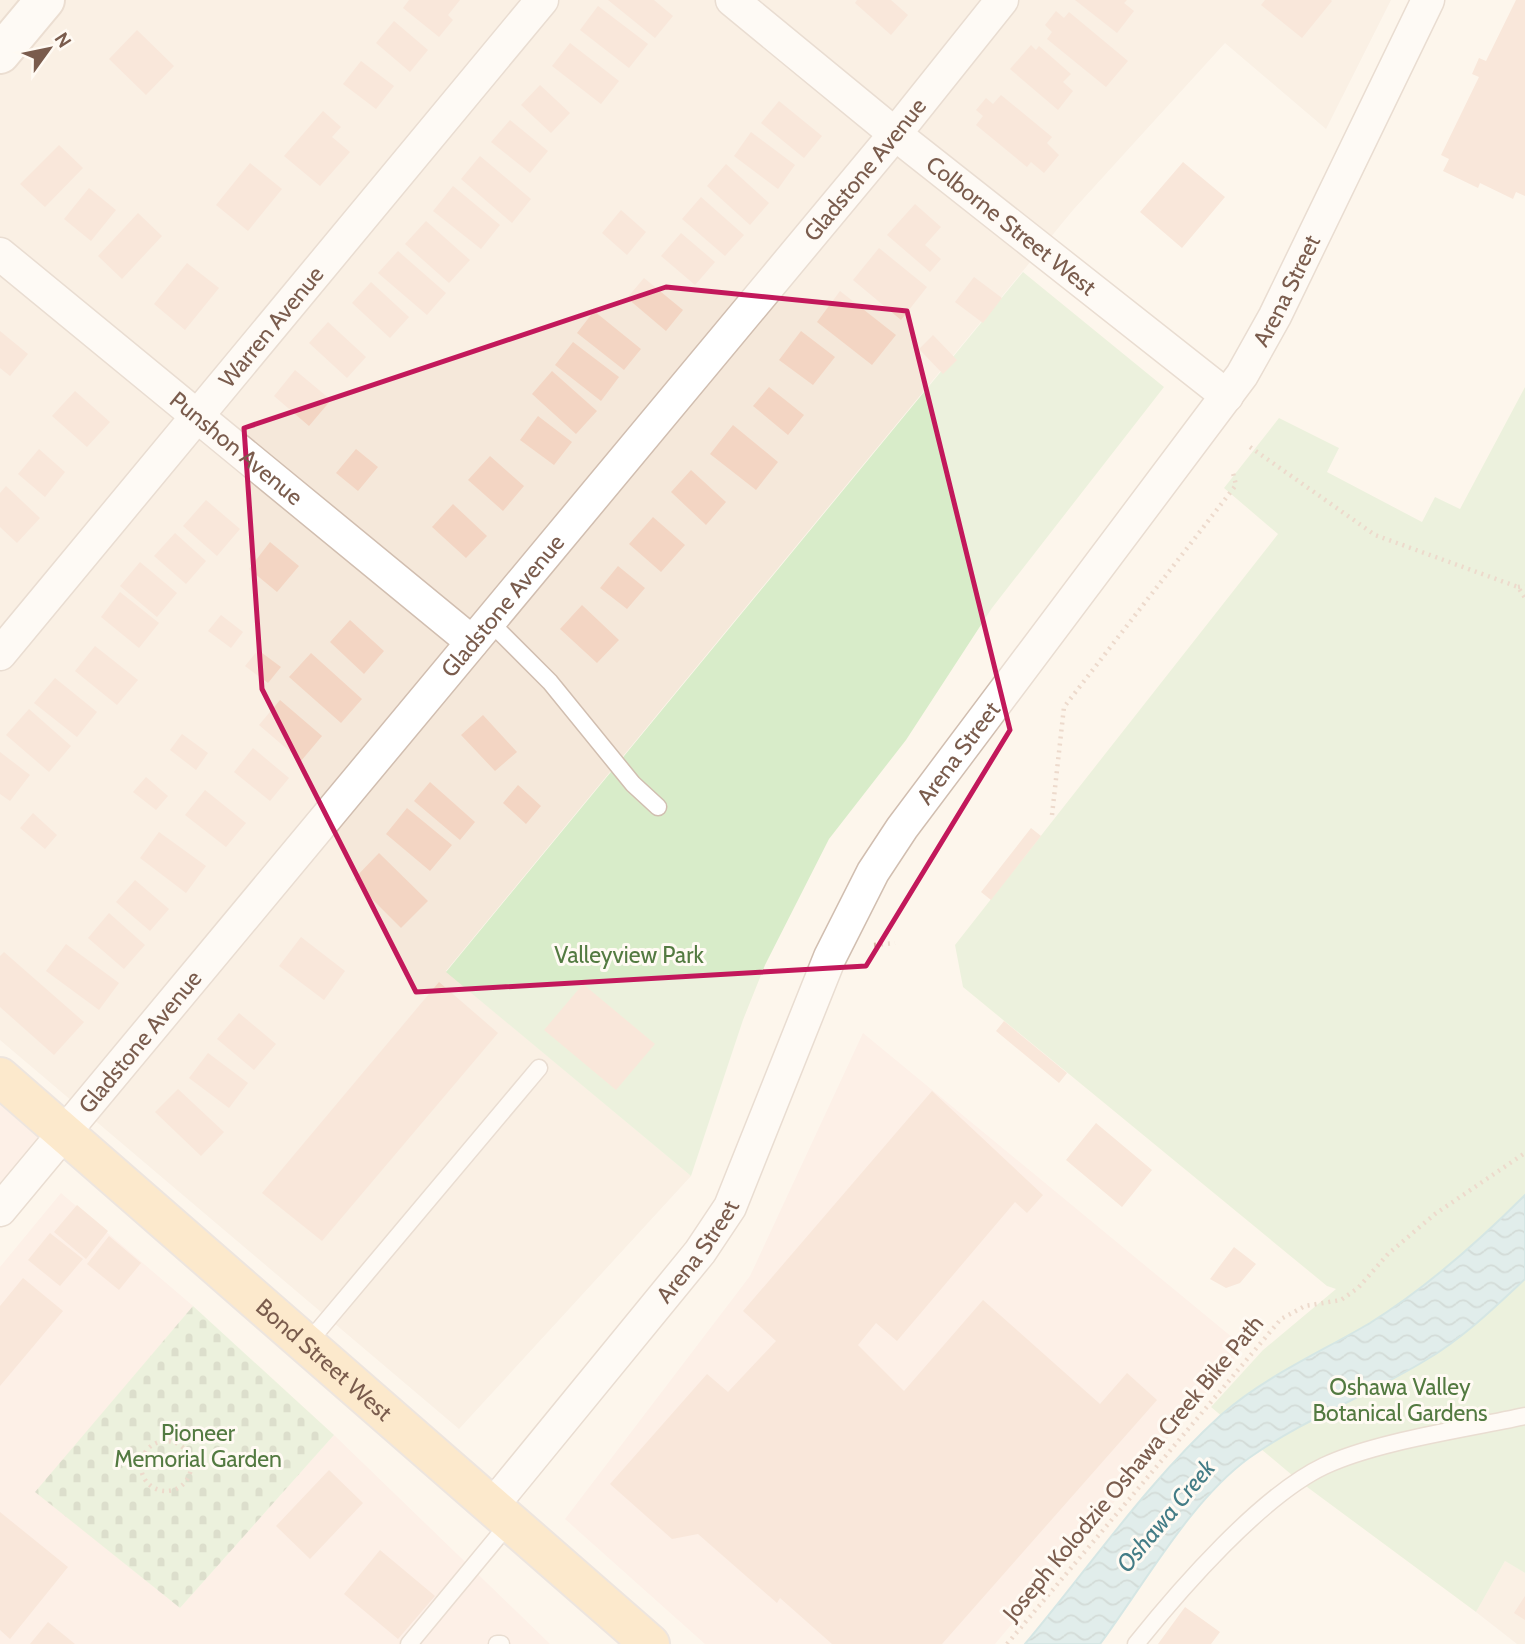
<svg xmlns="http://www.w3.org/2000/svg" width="1525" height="1644" viewBox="0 0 1525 1644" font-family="Cabin,sans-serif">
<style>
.residential{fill:#f5e8da}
.commercial{fill:#fde8e0}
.cemetery{fill:url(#cemetery-stones)}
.green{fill:#d8ecc9}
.water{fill:url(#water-waves);stroke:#a5d3da;stroke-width:2}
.building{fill:#f3d5c3}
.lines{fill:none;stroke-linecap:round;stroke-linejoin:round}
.lane-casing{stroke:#d1beb0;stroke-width:19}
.street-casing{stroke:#d1beb0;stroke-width:35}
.secondary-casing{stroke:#d6c0b0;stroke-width:42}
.primary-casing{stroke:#dad1cd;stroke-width:42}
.path{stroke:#d9b8a5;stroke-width:4.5;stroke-dasharray:2 5;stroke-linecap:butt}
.lane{stroke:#fff;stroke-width:16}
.street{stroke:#fff;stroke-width:32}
.secondary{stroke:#fff;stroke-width:38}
.primary{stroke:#fbd9a5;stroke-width:38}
.marked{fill:none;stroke:#c2185b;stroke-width:5;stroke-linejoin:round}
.labels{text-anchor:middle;stroke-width:6;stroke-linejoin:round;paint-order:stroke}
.street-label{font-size:23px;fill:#7a5c4d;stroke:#fffaf3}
.park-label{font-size:23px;fill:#537a41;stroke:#fffaf3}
.water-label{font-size:24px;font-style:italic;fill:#437c86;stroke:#fffaf3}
</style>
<defs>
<pattern id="cemetery-stones" width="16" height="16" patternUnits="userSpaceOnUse" patternTransform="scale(1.75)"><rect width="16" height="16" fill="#d8ecc9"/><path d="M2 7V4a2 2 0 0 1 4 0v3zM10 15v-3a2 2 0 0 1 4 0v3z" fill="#b4c2a5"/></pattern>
<pattern id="water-waves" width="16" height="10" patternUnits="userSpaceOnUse" patternTransform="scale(1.75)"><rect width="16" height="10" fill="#bfe3e8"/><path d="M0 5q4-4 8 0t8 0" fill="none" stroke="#a0bbbe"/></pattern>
</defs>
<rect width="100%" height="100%" fill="#fdf6ec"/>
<path class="residential" d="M0 0H1391L1326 129 1225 43 1073 210 446 971 691 1176 459 1429 0 1040Z
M1505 1561 1525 1573V1644H1517L1476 1612Z"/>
<path class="commercial" d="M863 1033 1244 1347 995 1644H705L565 1519 750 1276Z
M0 1099 63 1151 0 1226Z
M61 1193 193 1306 36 1492 180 1608 334 1435 550 1644H0V1267Z"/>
<path class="cemetery" d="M193 1306 334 1435 180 1608 35 1492Z"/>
<path class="green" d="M1023 272 1164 387 992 608 906 740 829 839 765 965 743 1020 691 1176 446 972Z
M1525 387V1573L1505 1561 1476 1612 1299 1481 1211 1407 1263 1350 1336 1289 1327 1286 963 987 955 945 1278 534 1224 488 1279 418 1339 448 1327 472 1422 522 1435 497 1460 509Z"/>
<path class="water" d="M1525 1195V1279C1494 1308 1463 1338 1426 1360 1369 1395 1304 1419 1249 1458 1190 1501 1144 1585 1100 1644H1025C1089 1568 1147 1482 1221 1415 1264 1377 1321 1352 1370 1323 1426 1288 1478 1242 1525 1195Z"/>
<path class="building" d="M409 0H460L448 15 453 20 439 37 403 8Z
M608 0H654L673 16 655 38Z
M857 0H891L908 15 891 35 855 3Z
M1075 0H1127L1124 3 1134 11 1117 33Z
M1265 0H1331L1332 1 1302 38 1261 5Z
M1516 0H1525V196L1516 192 1513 199 1480 183 1478 188 1443 171 1449 159 1441 155 1479 77 1472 74 1479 58 1486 61Z
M598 6 648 44 629 68 580 30Z
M1056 11 1064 18 1069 12 1128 61 1106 87 1047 39 1052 32 1045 25Z
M394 21 428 50 410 72 376 43Z
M137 30 174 66 146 95 109 59Z
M570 43 619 81 601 104 552 66Z
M1031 45 1036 50 1039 46 1071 74 1063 82 1073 91 1058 110 1010 69Z
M361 61 394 86 376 109 343 84Z
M540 85 570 113 551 133 521 105Z
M1001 95 1052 137 1047 143 1059 155 1044 173 1031 162 1027 167 976 125 983 116 976 110 986 98 993 104Z
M779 101 822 136 804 158 761 123Z
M323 111 341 127 332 137 350 152 320 186 284 156Z
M510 120 548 151 530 173 491 142Z
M751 132 795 165 778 189 734 156Z
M59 145 83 168 45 207 20 184Z
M480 156 531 199 512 223 461 179Z
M1183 162 1225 197 1182 248 1140 212Z
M250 163 282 189 248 231 216 205Z
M726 164 769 203 750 225 707 186Z
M453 186 500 225 481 249 433 211Z
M89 188 116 210 91 241 64 219Z
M701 197 744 235 725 256 682 219Z
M915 204 941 227 925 245 941 259 930 272 887 235Z
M621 210 646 232 627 255 602 233Z
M138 213 162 236 122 279 98 256Z
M426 221 470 260 449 283 405 244Z
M681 233 715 262 695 285 661 256Z
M879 248 927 287 901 320 853 280Z
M398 251 446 293 427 315 378 273Z
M187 263 219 288 185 330 154 304Z
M974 277 1002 298 983 323 955 302Z
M644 278 683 310 666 331 627 298Z
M371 282 409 317 390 338 352 303Z
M840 291 896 335 872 365 817 322Z
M594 311 641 349 624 370 577 333Z
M328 322 366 357 347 378 309 343Z
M0 331 28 354 10 376 0 368Z
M801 331 835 357 813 385 779 360Z
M933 335 957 360 943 374 919 349Z
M573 342 619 377 601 401 555 365Z
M295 370 331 400 309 426 274 396Z
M552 371 597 411 576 434 532 394Z
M769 387 804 415 788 435 753 406Z
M75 391 110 422 87 447 52 416Z
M538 416 572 442 554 465 520 440Z
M733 425 778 462 756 490 710 454Z
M39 449 65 472 45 497 18 474Z
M356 449 378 467 358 491 336 473Z
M490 456 524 486 503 511 468 480Z
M691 470 726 502 706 525 671 492Z
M6 486 40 518 17 543 0 527V493Z
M206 500 240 529 217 556 183 526Z
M453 504 487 536 466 558 432 527Z
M653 517 685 545 661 572 629 544Z
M175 533 206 561 186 584 154 556Z
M270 542 299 566 277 592 249 569Z
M140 562 177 593 157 617 120 586Z
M618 566 645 588 627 609 600 588Z
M120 592 159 623 139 648 101 617Z
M582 605 619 640 597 663 560 629Z
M221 615 243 632 231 648 208 631Z
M350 620 384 651 364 674 330 642Z
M95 646 138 680 117 705 75 671Z
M258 650 281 667 268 683 245 666Z
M311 653 362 699 341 723 289 677Z
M55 678 97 712 77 737 34 703Z
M280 700 322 736 301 761 259 725Z
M29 709 71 746 49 772 6 735Z
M483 715 517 752 495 771 461 735Z
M182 734 208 753 196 770 170 750Z
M253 748 289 778 270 801 234 772Z
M0 752 30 775 10 801 0 794Z
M146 777 168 796 156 810 133 792Z
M430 782 475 822 460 840 414 801Z
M518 785 541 806 526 824 503 803Z
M205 790 246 823 226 847 185 815Z
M407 808 452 845 430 871 386 834Z
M33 813 57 835 45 849 20 828Z
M1031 828 1041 836 991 900 981 892Z
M159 832 206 866 186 893 140 858Z
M379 853 428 901 401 928 353 880Z
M135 880 169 909 150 931 116 902Z
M109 913 145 945 124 969 88 938Z
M301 937 345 971 324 1000 279 966Z
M66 944 119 983 99 1010 46 971Z
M4 952 84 1022 54 1055 0 1007V956Z
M439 982 498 1033 322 1241 262 1193Z
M583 984 655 1044 616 1090 544 1030Z
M239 1013 276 1044 254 1070 217 1039Z
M1004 1021 1067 1073 1059 1083 996 1031Z
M208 1053 248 1083 229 1108 189 1078Z
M178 1089 224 1132 201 1156 155 1112Z
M932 1091 1043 1195 1027 1213 1015 1202 897 1341 876 1323 858 1345 904 1391 983 1300 1100 1404 1127 1373 1157 1400 942 1644H832L780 1598 777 1603 698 1534 672 1539 610 1484 707 1374 728 1392 776 1341 743 1311Z
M1096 1123 1152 1170 1122 1207 1066 1160Z
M77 1205 108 1231 86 1259 54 1232Z
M50 1233 83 1259 60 1286 28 1260Z
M109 1236 141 1263 119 1290 87 1264Z
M1234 1247 1256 1264 1240 1283 1226 1288 1210 1279Z
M23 1278 63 1311 0 1386V1306Z
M329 1470 363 1503 310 1559 276 1526Z
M0 1512 68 1567 10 1639 0 1630Z
M380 1550 435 1596 398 1639 344 1594Z
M1525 1596V1620L1514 1613Z
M1185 1607 1220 1632 1211 1644H1158Z
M48 1622 75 1644H30Z"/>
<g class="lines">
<defs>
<path id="lane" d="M489 621 550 682 633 784 658 807
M307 1344 539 1068
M409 1644 510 1522
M497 1644H501
M1136 1644C1180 1589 1261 1496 1324 1466 1377 1441 1466 1429 1525 1416"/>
<g id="street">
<path id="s1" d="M732 0 895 134 1227 396"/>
<path id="s2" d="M0 254 472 642"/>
<path id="s3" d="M0 654 542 0"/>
<path id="s4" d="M0 1210 895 134 1002 0"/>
<path id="s5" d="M493 1505 700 1252 730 1207 830 957 873 872 902 828 1242 375 1275 316 1428 0"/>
</g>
<path id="secondary" d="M0 54 45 0"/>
<g id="primary">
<path id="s6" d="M0 1077 650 1644"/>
</g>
</defs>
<use href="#lane" class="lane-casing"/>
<use href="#street" class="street-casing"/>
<use href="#secondary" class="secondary-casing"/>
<use href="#primary" class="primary-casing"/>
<path class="path" d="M1250 447 1375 535 1518 587 1525 598
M1518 587 1525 586
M1052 815 1064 707 1236 485 1232 469
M874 945 895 943
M141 1466a25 25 0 1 1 50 0a25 25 0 1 1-50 0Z
M1007 1644 1281 1319 1305 1306 1341 1300 1358 1288 1388 1254 1435 1214 1525 1153"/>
<use href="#lane" class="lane"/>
<use href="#street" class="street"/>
<use href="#secondary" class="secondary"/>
<use href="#primary" class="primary"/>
</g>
<path d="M0 0H1525V1644H0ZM666 287 907 311 1010 730 866 966 416 992 262 689 244 428Z" fill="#fdf6ec" fill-opacity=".55" fill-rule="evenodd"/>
<path class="marked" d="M666 287 907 311 1010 730 866 966 416 992 262 689 244 428Z"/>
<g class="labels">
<g class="street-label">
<text dy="8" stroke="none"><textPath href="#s4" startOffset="1353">Gladstone Avenue</textPath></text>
<text dy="8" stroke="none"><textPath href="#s1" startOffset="359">Colborne Street West</textPath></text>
<text dy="8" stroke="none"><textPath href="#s5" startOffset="1460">Arena Street</textPath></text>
<text dy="8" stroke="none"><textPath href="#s3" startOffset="425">Warren Avenue</textPath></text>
<text dy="8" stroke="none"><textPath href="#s2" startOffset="306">Punshon Avenue</textPath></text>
<text dy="8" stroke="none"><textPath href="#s4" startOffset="786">Gladstone Avenue</textPath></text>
<text dy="8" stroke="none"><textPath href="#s5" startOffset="892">Arena Street</textPath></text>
<text dy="8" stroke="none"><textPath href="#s4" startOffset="219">Gladstone Avenue</textPath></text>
<text dy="8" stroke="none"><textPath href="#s5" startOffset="326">Arena Street</textPath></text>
<text dy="8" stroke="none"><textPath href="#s6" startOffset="430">Bond Street West</textPath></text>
<text transform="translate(1133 1468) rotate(-50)" y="8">Joseph Kolodzie Oshawa Creek Bike Path</text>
</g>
<g class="park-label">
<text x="629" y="963">Valleyview Park</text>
<text x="1400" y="1395">Oshawa Valley<tspan x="1400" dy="26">Botanical Gardens</tspan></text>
<text x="198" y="1441">Pioneer<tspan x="198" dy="26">Memorial Garden</tspan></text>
</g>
<g class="water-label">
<text transform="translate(1166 1516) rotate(-50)" y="8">Oshawa Creek</text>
</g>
</g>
<g transform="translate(49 49) rotate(57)" stroke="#fffaf3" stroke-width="5" paint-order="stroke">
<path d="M0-5L12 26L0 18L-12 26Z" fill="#7a5c4d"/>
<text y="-10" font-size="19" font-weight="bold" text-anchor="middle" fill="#7a5c4d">N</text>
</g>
</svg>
